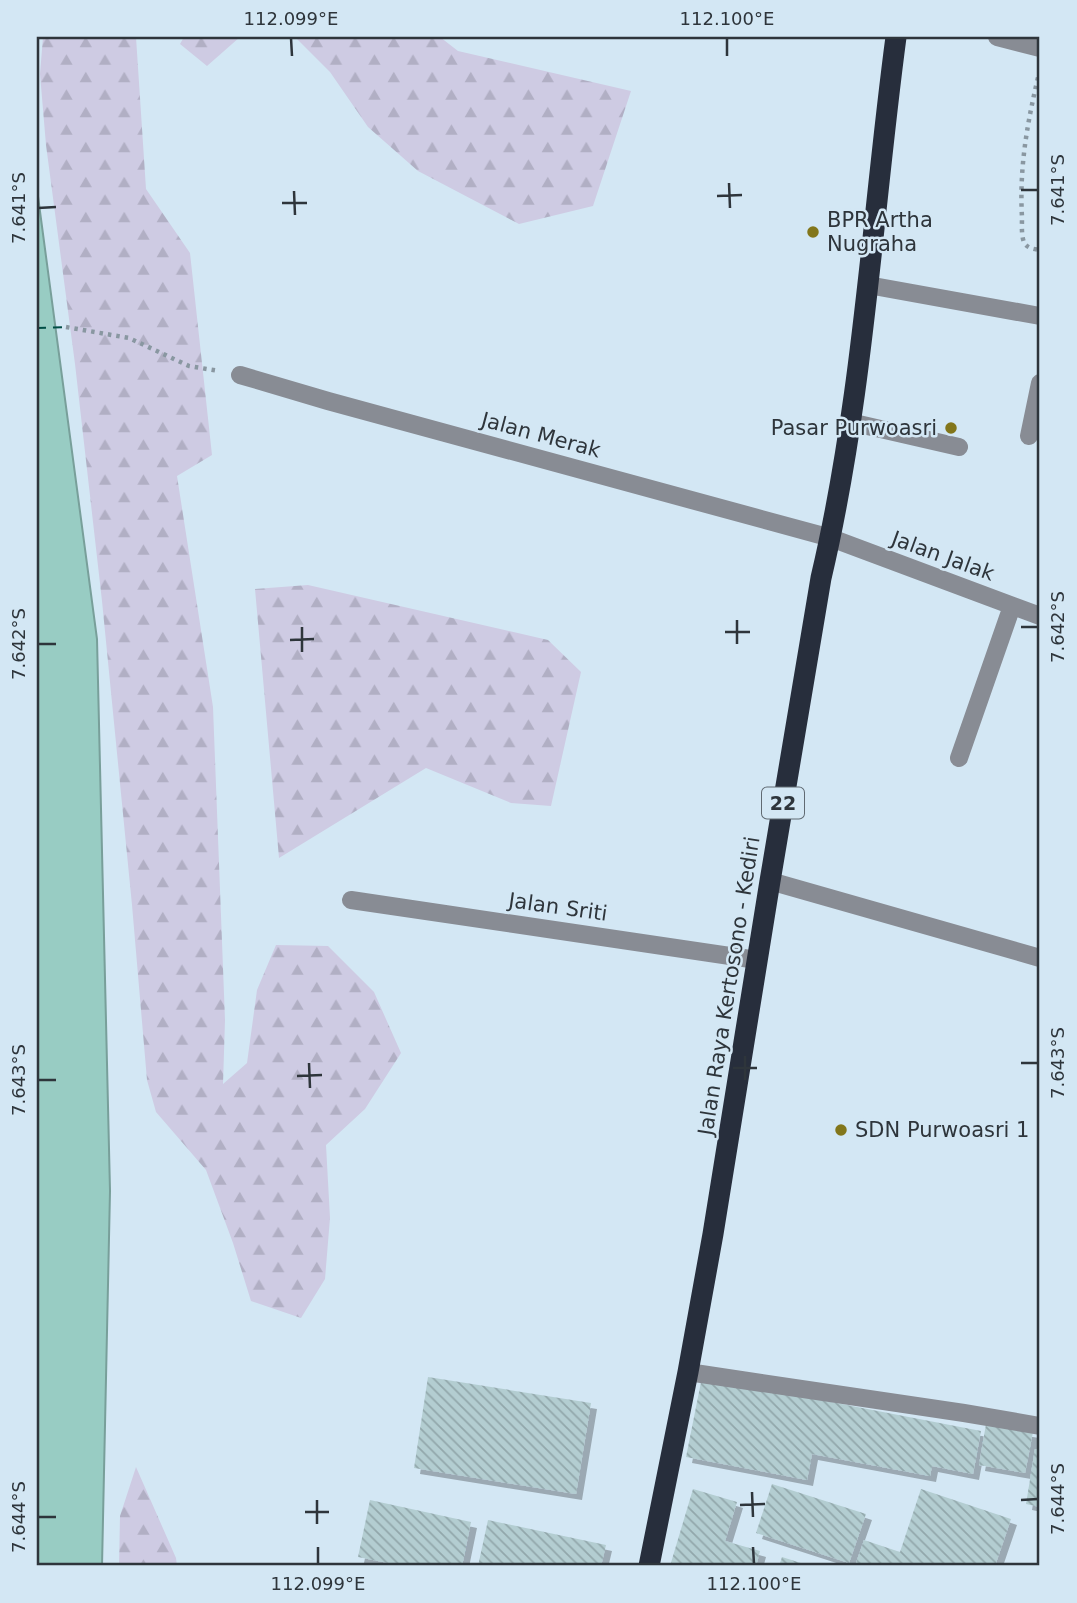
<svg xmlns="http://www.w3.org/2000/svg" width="1077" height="1603" viewBox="0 0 1077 1603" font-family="'DejaVu Sans',sans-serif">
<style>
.forest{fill:url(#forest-firs)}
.water{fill:#98ccc3;stroke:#789f9a;stroke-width:2}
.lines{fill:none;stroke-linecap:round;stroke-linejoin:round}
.ferry{stroke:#004e46;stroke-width:2;stroke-dasharray:9 7;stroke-linecap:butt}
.building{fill:url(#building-back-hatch);filter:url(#shadow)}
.path{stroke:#8997a1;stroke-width:4.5;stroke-dasharray:3.5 5;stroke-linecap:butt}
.minor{stroke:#888c94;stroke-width:18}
.highway{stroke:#272e3c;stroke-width:21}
.ticks{fill:none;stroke:#2e353b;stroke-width:2.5}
.poi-dot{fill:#82761a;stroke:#d3e7f4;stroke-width:2.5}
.labels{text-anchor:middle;stroke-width:5;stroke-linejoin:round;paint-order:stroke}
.shield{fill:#d3e7f4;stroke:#606a72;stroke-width:2}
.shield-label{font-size:19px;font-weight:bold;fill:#2e353b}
.poi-label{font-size:21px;fill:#2e353b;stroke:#d3e7f4;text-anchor:start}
.street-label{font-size:21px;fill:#2e353b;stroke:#d3e7f4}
.neatline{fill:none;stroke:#2e353b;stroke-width:2.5}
.ticks-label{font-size:18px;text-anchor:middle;fill:#2e353b}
</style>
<defs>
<pattern id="forest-firs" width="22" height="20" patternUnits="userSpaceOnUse" patternTransform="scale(1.75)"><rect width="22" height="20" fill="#cecbe3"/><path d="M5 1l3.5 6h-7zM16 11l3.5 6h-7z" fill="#b1afc4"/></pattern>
<pattern id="building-back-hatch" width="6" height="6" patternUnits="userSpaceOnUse" patternTransform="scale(1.75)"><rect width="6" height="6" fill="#b3cdd1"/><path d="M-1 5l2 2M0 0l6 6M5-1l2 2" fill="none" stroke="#92a7ab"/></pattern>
<filter id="shadow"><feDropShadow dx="6" dy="6" stdDeviation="0" flood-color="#0004"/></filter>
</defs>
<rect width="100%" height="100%" fill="#d3e7f4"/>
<path class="forest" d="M43 37H136L146 189 190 253 212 455 177 476 213 707 225 1020 223 1084 247 1063 257 990 276 945 328 946 374 992 401 1053 365 1109 326 1145 330 1218 325 1279 301 1318 251 1301 233 1243 206 1170 156 1112 147 1080 132 905 102 601 75 364 46 145 40 74Z
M184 37H240L207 66 180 44Z
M295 37H440L458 51 631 91 593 206 519 224 418 171 368 127 330 72Z
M308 585 548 640 581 672 551 806 511 803 426 768 279 858 255 589Z
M136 1467 176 1558 177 1566H119L120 1516Z"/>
<path class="water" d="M37 189 97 639 110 1191 102 1566H37Z"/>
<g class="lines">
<path class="ferry" d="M37 328 66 327"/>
</g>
<path class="building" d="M428 1377 591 1403 576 1494 414 1468Z
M702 1377 981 1431 973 1474 932 1466 930 1476 812 1454 807 1480 686 1457Z
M986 1424 1033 1432 1025 1473 979 1465Z
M1035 1449 1040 1450V1507L1026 1504Z
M772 1484 866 1514 849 1563 756 1533Z
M693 1489 737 1502 725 1541 760 1551 756 1566H670Z
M921 1489 1011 1519 995 1566H855L864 1540 900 1552Z
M370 1500 471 1522 462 1566H403L358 1557Z
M488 1520 606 1545 601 1566H478Z
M782 1557 804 1564 803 1566H779Z"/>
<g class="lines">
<path class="path" d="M1040 69C1028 119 1019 165 1022 217 1022 225 1021 238 1025 244 1029 249 1035 249 1040 250
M66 327 129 338 189 366 219 371"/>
<path class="minor" d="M997 37 1040 48
M868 285 1040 316
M240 375 328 401 831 538 1040 616
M850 422 959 447
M1029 436 1040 383
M959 758 1012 606
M770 881 1040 958
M351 900 757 960
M688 1372 964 1413 1040 1426"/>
<path class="highway" d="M649 1566 688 1372 713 1234 770 881 821 578C863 400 872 217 896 37"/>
</g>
<path class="ticks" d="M291 38 292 56M727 38V56M729 183 730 208M1021 190H1038M294 191 295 215M717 196 742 195M282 203H307M38 208 56 207M737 620V644M302 627V652M1021 627H1038M725 632H750M290 640 314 639M38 644H56M745 1056V1080M309 1063 310 1088M1021 1063H1038M733 1068H757M297 1076 322 1075M38 1080H56M752 1492 753 1517M317 1500V1524M1021 1500 1038 1499M740 1505 765 1504M305 1512H329M38 1517H56M318 1547V1564M753 1547 754 1564"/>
<g class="poi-dot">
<circle cx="813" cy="232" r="7"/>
<circle cx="951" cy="428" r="7"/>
<circle cx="841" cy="1130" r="7"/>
</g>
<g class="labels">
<rect class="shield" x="762" y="787.5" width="42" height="31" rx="5"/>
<g class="shield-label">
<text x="783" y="810">22</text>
</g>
<g class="poi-label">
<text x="827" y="227">BPR Artha<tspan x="827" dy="24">Nugraha</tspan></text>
<text x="937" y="435" text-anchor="end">Pasar Purwoasri</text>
<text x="855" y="1137">SDN Purwoasri 1</text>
</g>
<g class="street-label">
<text transform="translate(541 435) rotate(15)" y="7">Jalan Merak</text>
<text transform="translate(943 556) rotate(20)" y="7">Jalan Jalak</text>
<text transform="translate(558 907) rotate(8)" y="7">Jalan Sriti</text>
<text transform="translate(729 986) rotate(-81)" y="7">Jalan Raya Kertosono - Kediri</text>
</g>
</g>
<rect width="1077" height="1603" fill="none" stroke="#d3e7f4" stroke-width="77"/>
<rect x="38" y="38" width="1000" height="1526" class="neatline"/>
<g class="ticks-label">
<text x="291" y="25">112.099°E</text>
<text x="727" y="25">112.100°E</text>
<text transform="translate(1058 190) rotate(-90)" y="6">7.641°S</text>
<text transform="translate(19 208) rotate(-90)" y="6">7.641°S</text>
<text transform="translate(1058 627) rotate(-90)" y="6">7.642°S</text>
<text transform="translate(19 644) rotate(-90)" y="6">7.642°S</text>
<text transform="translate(1058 1063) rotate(-90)" y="6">7.643°S</text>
<text transform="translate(19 1080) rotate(-90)" y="6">7.643°S</text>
<text transform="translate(1058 1499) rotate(-90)" y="6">7.644°S</text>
<text transform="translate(19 1517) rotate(-90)" y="6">7.644°S</text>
<text x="318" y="1590">112.099°E</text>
<text x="754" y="1590">112.100°E</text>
</g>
</svg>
